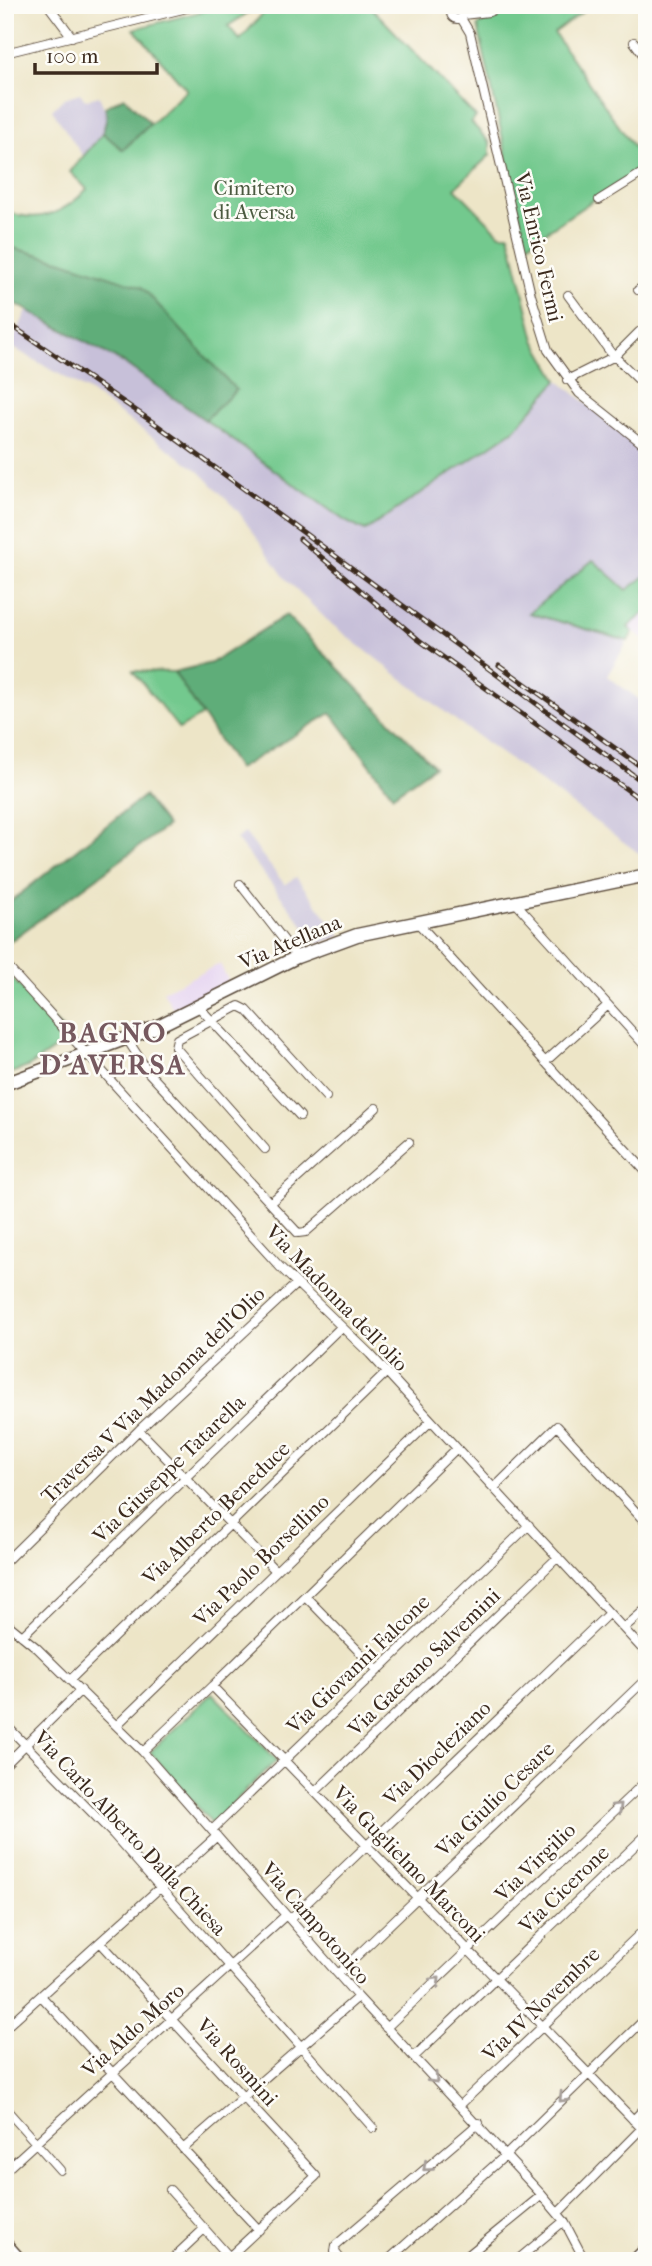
<svg xmlns="http://www.w3.org/2000/svg" width="652" height="2266" viewBox="0 0 652 2266" font-family="'IM FELL French Canon',serif">
<style>
.built{fill:#e5d3f1}
.industrial{fill:#c7c0d9}
.green{fill:#73c98e;stroke:#577a56;stroke-width:2}
.forest{fill:#5ead79;stroke:#4c6c4c;stroke-width:2}
.lines{fill:none;stroke-linecap:round;stroke-linejoin:round}
.minor-casing{stroke:#564637;stroke-width:10}
.tertiary-casing{stroke:#564637;stroke-width:13}
.secondary-casing{stroke:#564637;stroke-width:15}
.minor{stroke:#fff;stroke-width:8}
.tertiary{stroke:#fff;stroke-width:10}
.secondary{stroke:#fff;stroke-width:12}
.rail-casing{stroke:#3b2a1e;stroke-width:5}
.rail{stroke:#fdfcf7;stroke-width:2.5;stroke-dasharray:8;stroke-linecap:butt}
.oneway{stroke:#a79f9a}
.labels{text-anchor:middle;stroke-width:5;stroke-linejoin:round;paint-order:stroke}
.park-label{font-size:21px;fill:#4c5a40;stroke:#fdfcf7}
.street-label{font-size:21px;fill:#3b2a1e;stroke:#fdfcf7}
.district-label{font-size:28px;font-weight:bold;letter-spacing:2px;fill:#76595f;stroke:#fdfcf7}
</style>
<rect width="100%" height="100%" fill="#fdfcf7"/>
<filter id="ink" filterUnits="userSpaceOnUse"><feTurbulence type="fractalNoise" baseFrequency=".0143" numOctaves="2"/><feDisplacementMap in="SourceGraphic" scale="14" xChannelSelector="R" yChannelSelector="G"/><feConvolveMatrix kernelMatrix="1 2 1 2 8 2 1 2 1" color-interpolation-filters="sRGB"/></filter>
<filter id="wash" filterUnits="userSpaceOnUse"><feTurbulence type="fractalNoise" baseFrequency=".00686" numOctaves="4" result="noise"/><feDisplacementMap in="SourceGraphic" scale="28" xChannelSelector="R" yChannelSelector="G"/><feGaussianBlur stdDeviation="1.57" result="paint"/><feColorMatrix in="noise" values="0 0 0 0 0 0 0 0 0 0 0 0 0 0 0 0 0 1.4 0 .05"/><feComposite in="paint" operator="in"/></filter>
<g filter="url(#wash)">
<rect width="100%" height="100%" fill="#ede5c7"/>
<path class="built" d="M647 611V641L627 627Z
M220 964 231 986 176 1014 163 991Z"/>
<path class="industrial" d="M80 93 85 100 99 96 107 115 103 133 83 156 52 110 64 98Z
M28 309 124 363 345 521 365 531 514 430 558 380 647 452V575L627 591 530 613 628 641 607 676 647 705V859L462 725 330 623 285 578 238 511 199 471 87 390 10 346Z
M245 833 285 885 296 877 341 936 318 944 236 839Z"/>
<path class="green" d="M226 5H260L228 26 240 40 270 5H369L476 117 471 122 490 143V155L455 188 500 234H509L535 340 558 380 514 430 365 531 345 521 205 420 236 390 63 261 5 246V211C39 224 64 214 87 189L70 172 103 133 123 150 187 90 134 29Z
M519 5H592L554 33 646 165 526 245 478 26 484 21Z
M593 560 627 590 647 575V611L628 627 633 632 628 641 529 613Z
M133 671 174 672 202 715 179 729Z
M5 971 71 1038 28 1067 5 1075Z
M212 1693 277 1760 212 1824 150 1752Z"/>
<path class="forest" d="M124 97 150 123 123 150 103 133 107 115 105 107Z
M5 246 63 261 142 287 236 390 205 420 124 363 5 298Z
M286 615 434 766 393 795 331 713 238 769 174 672 211 663Z
M144 796 167 826 5 945V906Z"/>
</g>
<g filter="url(#ink)">
<g class="lines">
<defs>
<path id="minor" d="M48 5 72 37
M451 13a6 6 0 1 1 12 0a6 6 0 1 1-12 0Z
M463 10 476 5
M463 15 489 12 506 5
M461 18 470 33 531 295 548 350 579 393 647 447
M634 42 647 60
M5 53 199 5
M599 200 647 170
M638 290 647 284
M568 295 611 353 647 388
M567 380 615 356 639 332
M240 884 297 957
M514 901 647 1048
M417 922 647 1173
M5 964 280 1267 370 1354 647 1654
M198 1006 300 1116
M127 1039 149 1073 298 1233 306 1232 409 1142
M545 1062 608 1005
M265 1149 175 1047 177 1039 239 1006 247 1010 326 1097
M270 1203 376 1108
M139 1430 275 1570
M494 1488 557 1426 647 1524
M5 1562 139 1430 296 1284
M305 1596 377 1670
M5 1622 37 1648 143 1752 358 1997 542 2195 564 2221 585 2261
M624 1628 647 1608
M22 1636 341 1327
M70 1680 387 1372
M212 1686 456 1449
M5 1724 113 1834 373 2128
M117 1725 431 1421
M143 1752 212 1686 647 2134
M5 1765 81 1690
M315 1792 558 1557
M212 1830 529 1525
M290 1919 609 1613
M100 1942 316 2176 229 2257
M338 1974 647 1678
M41 1996 259 2230
M5 2028 217 1836
M386 2028 647 1780
M414 2057 647 1834
M460 2105 647 1927
M5 2108 60 2170
M633 2120 647 2106
M183 2149 358 1997
M5 2171 286 1915
M170 2190 233 2261
M558 2213 641 2129
M170 2261 204 2229
M342 2261 335 2252 336 2245 479 2123
M387 2261 507 2154 647 2017
M461 2261 542 2195
M516 2261 564 2221"/>
<path id="tertiary" d="M5 2242 22 2261
M633 2261 647 2247"/>
<path id="secondary" d="M5 1084 154 1028 297 957 357 935 647 875"/>
</defs>
<use href="#minor" class="minor-casing"/>
<use href="#tertiary" class="tertiary-casing"/>
<use href="#secondary" class="secondary-casing"/>
<use href="#minor" class="minor"/>
<use href="#tertiary" class="tertiary"/>
<use href="#secondary" class="secondary"/>
<defs>
<path id="rail" d="M5 321 157 425 647 785
M300 539 419 640 647 804
M499 665 647 771"/>
</defs>
<use href="#rail" class="rail-casing"/>
<use href="#rail" class="rail"/>
</g>
<defs><path id="oneway-chevron" d="M-2-3.5L2.5 0L-2 3.5" fill="none" stroke-width="1.6" stroke-linecap="round" stroke-linejoin="round" transform="scale(1.75)"/></defs>
<g class="oneway">
<use href="#oneway-chevron" transform="translate(618 1807) rotate(-44)"/>
<use href="#oneway-chevron" transform="translate(436 1981) rotate(-44)"/>
<use href="#oneway-chevron" transform="translate(434 2079) rotate(46)"/>
<use href="#oneway-chevron" transform="translate(563 2098) rotate(135)"/>
<use href="#oneway-chevron" transform="translate(427 2167) rotate(139)"/>
</g>
</g>
<g class="labels">
<g class="park-label">
<text x="254" y="195">Cimitero<tspan x="254" dy="24">di Aversa</tspan></text>
</g>
<g class="street-label">
<text transform="translate(539 247) rotate(77)" y="7">Via Enrico Fermi</text>
<text transform="translate(290 942) rotate(-23)" y="7">Via Atellana</text>
<text transform="translate(337 1298) rotate(46)" y="7">Via Madonna dell'olio</text>
<text transform="translate(153 1395) rotate(-44)" y="7">Traversa V Via Madonna dell'Olio</text>
<text transform="translate(169 1469) rotate(-44)" y="7">Via Giuseppe Tatarella</text>
<text transform="translate(216 1513) rotate(-44)" y="7">Via Alberto Beneduce</text>
<text transform="translate(261 1560) rotate(-44)" y="7">Via Paolo Borsellino</text>
<text transform="translate(424 1662) rotate(-44)" y="7">Via Gaetano Salvemini</text>
<text transform="translate(358 1664) rotate(-44)" y="7">Via Giovanni Falcone</text>
<text transform="translate(437 1753) rotate(-44)" y="7">Via Diocleziano</text>
<text transform="translate(495 1799) rotate(-44)" y="7">Via Giulio Cesare</text>
<text transform="translate(130 1833) rotate(47)" y="7">Via Carlo Alberto Dalla Chiesa</text>
<text transform="translate(535 1862) rotate(-44)" y="7">Via Virgilio</text>
<text transform="translate(409 1864) rotate(46)" y="7">Via Guglielmo Marconi</text>
<text transform="translate(564 1889) rotate(-44)" y="7">Via Cicerone</text>
<text transform="translate(316 1923) rotate(49)" y="7">Via Campotonico</text>
<text transform="translate(541 2004) rotate(-44)" y="7">Via IV Novembre</text>
<text transform="translate(133 2030) rotate(-42)" y="7">Via Aldo Moro</text>
<text transform="translate(237 2062) rotate(48)" y="7">Via Rosmini</text>
</g>
<g class="district-label">
<text x="113" y="1042">BAGNO<tspan x="113" dy="32">D'AVERSA</tspan></text>
</g>
</g>
<rect width="652" height="2266" fill="none" stroke="#fdfcf7" stroke-width="28"/>
<path d="M35 63v10h122v-10" fill="none" stroke="#3b2a1e" stroke-width="3.5"/>
<text x="46" y="63" font-size="21" fill="#3b2a1e" stroke="#fdfcf7" stroke-width="5" paint-order="stroke">100 m</text>
</svg>
